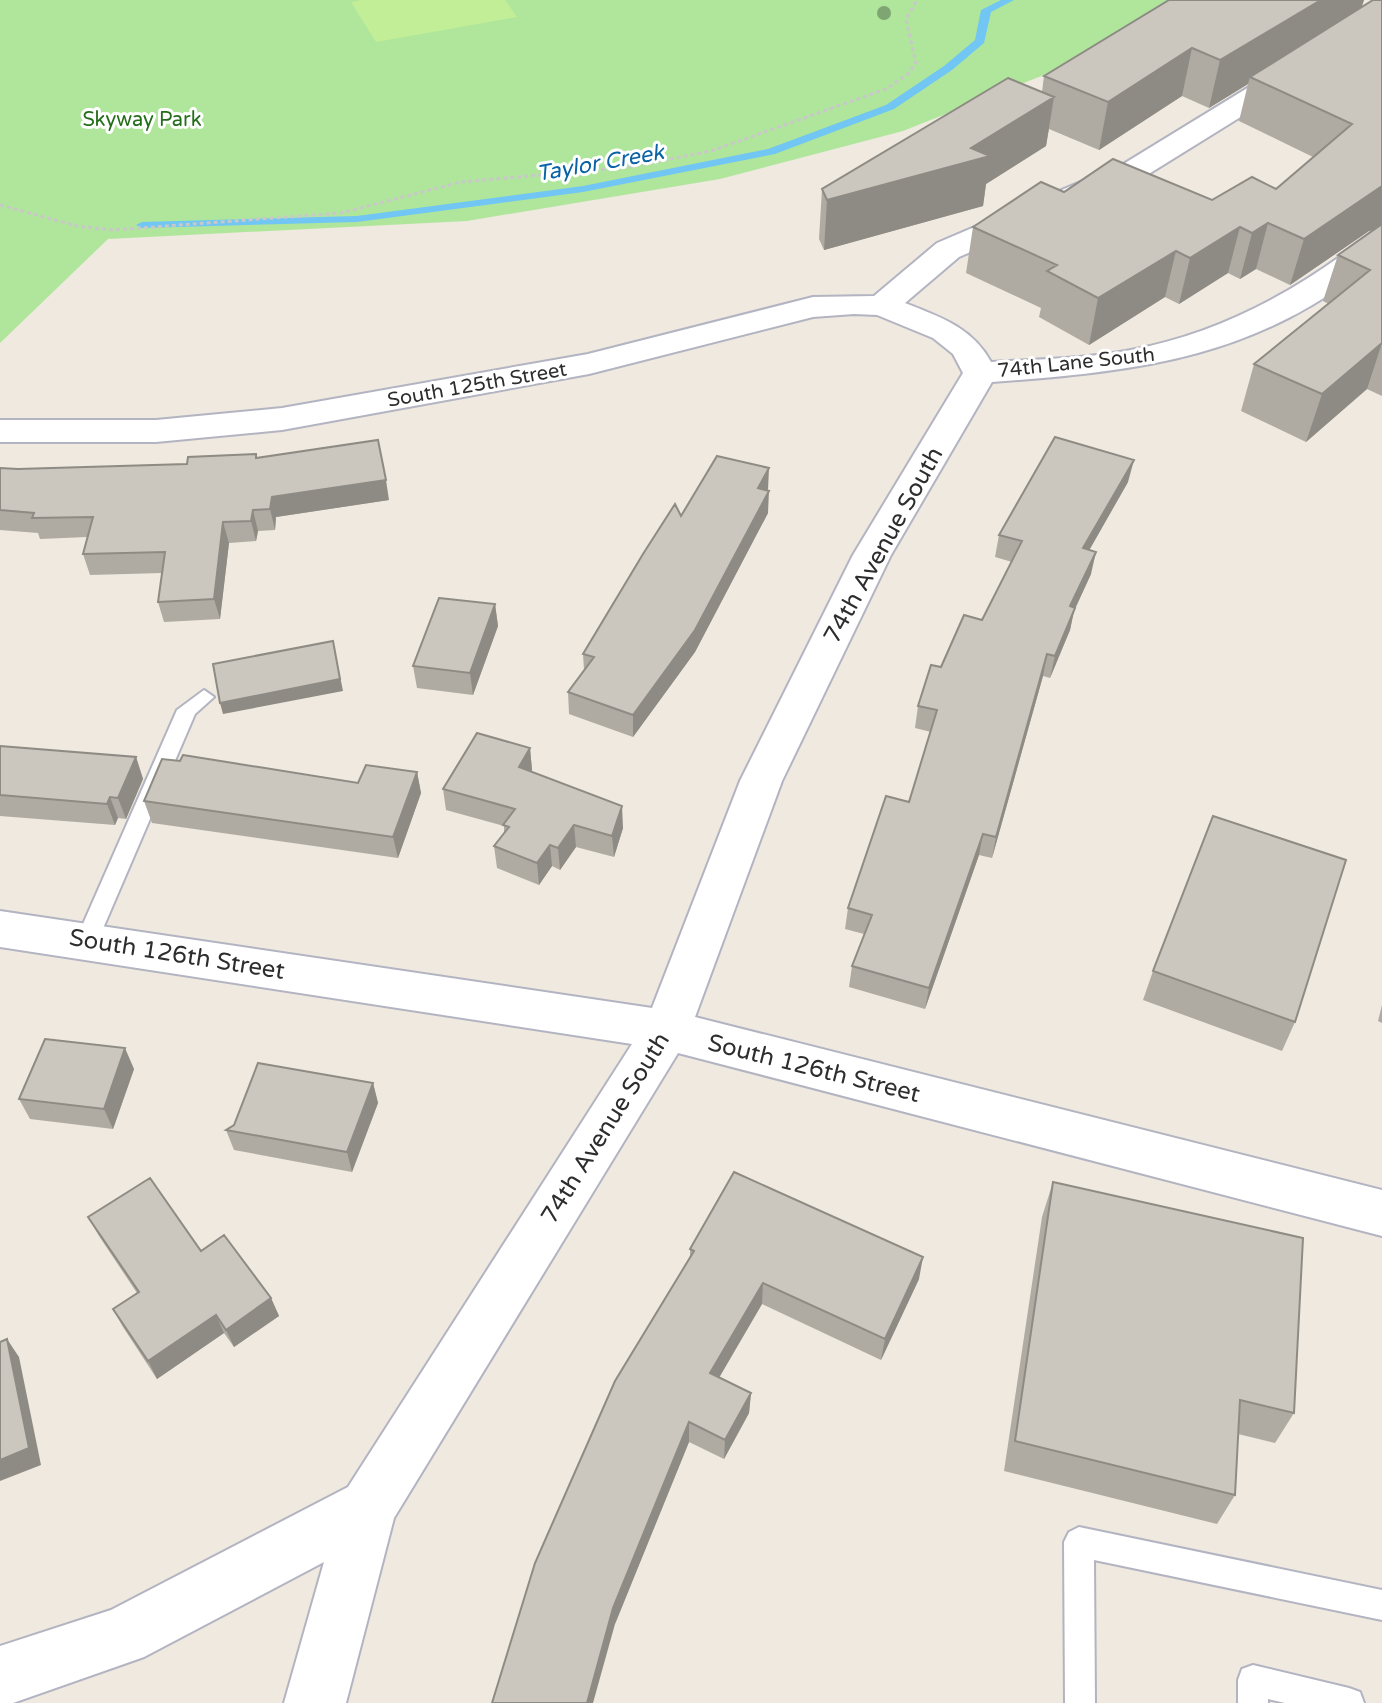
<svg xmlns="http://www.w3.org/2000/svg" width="1382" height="1703" viewBox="0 0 1382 1703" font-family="'Varela Round',sans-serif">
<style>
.green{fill:#afe69b}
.pitch{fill:#c2ee97}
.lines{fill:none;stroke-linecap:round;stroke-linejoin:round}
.stream{fill:#71c6f3;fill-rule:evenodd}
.lane-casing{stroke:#b3b4c1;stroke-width:4}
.street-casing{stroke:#b3b4c1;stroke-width:4}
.path{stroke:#c8c8c8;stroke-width:3;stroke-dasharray:4 3;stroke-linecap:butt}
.lane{fill:#fff;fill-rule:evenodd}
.street{fill:#fff;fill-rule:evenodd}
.tree{fill:#7fa572}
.wall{fill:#afaba3}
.shaded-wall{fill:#8e8b85}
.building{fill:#cbc7be;stroke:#8e8b85;stroke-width:2}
.labels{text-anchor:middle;stroke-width:6;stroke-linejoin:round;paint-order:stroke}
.far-park-label{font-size:20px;fill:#246e19;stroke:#fff}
.far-street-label{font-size:20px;fill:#2d2d2d;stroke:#fff}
.far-water-label{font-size:22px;font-style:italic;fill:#0a63a5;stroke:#fff}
.street-label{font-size:24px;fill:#2d2d2d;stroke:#fff}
</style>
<rect width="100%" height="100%" fill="#efe9df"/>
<path class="green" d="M0 0H1198L1049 73 903 131 720 179 467 221 108 239 0 343Z"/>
<path class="pitch" d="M362 0H505L517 17 376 42 351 2Z"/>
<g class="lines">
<path class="stream" d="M1001 0H1014L991 12 984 43 952 70 894 109 775 154 583 192 357 222 142 228 136 225 142 222 357 216 583 186 768 149 886 105 944 66 975 40 981 10Z"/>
<defs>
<path id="lane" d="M204 690 214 697 195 714 98 940 95 946H79L76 940 177 710Z
M1079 1527 1382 1590V1620L1094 1560 1095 1703H1065L1064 1542 1069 1532Z
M1253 1665 1349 1688 1360 1692 1364 1703H1285L1268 1699V1703H1238V1680L1242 1669Z"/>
<path id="street" d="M1295 63 1305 65 1309 71 1305 77 1147 175 959 257 905 303C940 317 972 327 991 362 1038 359 1085 359 1131 350 1221 333 1300 290 1371 233L1382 231V256C1258 358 1145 371 992 382L891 555 782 781 695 1017 1382 1190V1236L678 1053 394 1518 346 1703H284L324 1562 144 1657 13 1703H0V1646L111 1610 348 1487 632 1044 0 947V911L652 1008 740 781 853 555 963 373 953 354 933 338 877 315 854 314 813 317 589 374 282 430 156 442H0V420H156L282 408 588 354 813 297 874 296 937 243 1125 163 1285 65Z"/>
</defs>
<use href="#lane" class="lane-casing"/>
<use href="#street" class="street-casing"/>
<path class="path" d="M0 205 77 226 113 230 341 213 461 182 630 167 711 151 886 89 908 74 916 63 906 19 917 0"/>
<use href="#lane" class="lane"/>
<use href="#street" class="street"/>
</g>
<circle class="tree" cx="884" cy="13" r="7"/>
<path class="wall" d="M1169 0H1364L1361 7 1382 0V396L1367 389 1306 442 1241 411 1254 364 1329 304 1323 301 1338 255 1373 230 1369 231 1290 285 1256 269 1240 279 1228 273 1179 304 1165 297 1089 345 1039 317 1041 308 966 273 973 227 1064 192 1212 200 1276 189 1313 157 1239 121 1248 84 1209 108 1182 96 1099 150 1049 129 1046 146 986 184 983 206 824 250 819 239 822 189 1042 92 1044 76Z
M256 454 257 458 389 500 276 517 275 530 258 531 256 541 229 543 220 619 164 622 158 602 162 573 90 575 83 554 87 537 40 539 38 533 0 530V468L18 469 187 464Z
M1128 482 1089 550 1091 574 1074 611 1070 630 1050 678 1043 676 992 858 979 855 925 1009 849 987 852 966 864 934 845 929 848 908 909 802 931 732 915 728 918 706 941 667 982 620 1012 562 995 557 999 535Z
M768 491V513L695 652 633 737 569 714 568 692 584 670 583 654 681 516Z
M495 604 498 626 473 695 417 688 413 666Z
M0 746 136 757 143 779 126 819 118 818 115 825 0 816Z
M530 748 532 770 531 772 623 828 614 857 576 847 560 870 552 866 539 885 497 868 494 846 504 833V826L446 810 443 789Z
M417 772 421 793 398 858 152 823 144 801 358 783Z
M1153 971 1295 1022 1282 1051 1143 1000Z
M1382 1005V1023L1378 1021Z
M134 1069 113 1129 30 1119 19 1099Z
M373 1083 378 1103 352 1172 234 1150 226 1130Z
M1053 1182 1294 1413 1275 1443 1238 1434 1235 1495 1217 1524 1004 1471 1042 1217Z
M88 1217 201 1251 271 1298 279 1316 234 1347 224 1333 157 1379 123 1327 113 1309 137 1293 99 1236Z
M690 1249 919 1279 881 1360 762 1304 719 1378 751 1393 749 1413 724 1459 689 1442 615 1624 690 1256Z"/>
<path class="shaded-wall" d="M1321 0H1364L1359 16 1250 77 1248 84 1209 108 1220 60Z
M1192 48 1182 96 1099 150 1108 102Z
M1054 97 1046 146 986 184 983 206 824 250 827 200 971 148Z
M1382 186V229L1369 231 1290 285 1304 239Z
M1268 223 1256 269 1240 279 1252 233Z
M1240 227 1228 273 1179 304 1190 258Z
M1176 251 1165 297 1089 345 1098 298Z
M1382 343 1367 389 1306 442 1322 394Z
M1134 460 1128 482 1078 570 1083 548Z
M769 468 768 490 758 488Z
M386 480 389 500 276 517 275 530 270 509 272 497Z
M769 491 768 513 695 652 633 737V715Z
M253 510 258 531 256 541 251 521Z
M223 522 229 543 220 619 214 599Z
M1096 552 1091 574 1074 611 1070 630 1050 678 1055 656 1070 606Z
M495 604 498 626 473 695 470 673Z
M333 641 343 691 223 714 220 703Z
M1047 654 1043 676 992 858 996 837Z
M530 748 532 770 521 789 519 767Z
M136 757 143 779 126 819 118 798Z
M417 772 421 793 398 858 393 837Z
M110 797 118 818 115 825 107 804Z
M622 806 623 828 614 857 612 836Z
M574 825 576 847 560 870 558 848Z
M983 834 979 855 925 1009 929 988Z
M550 845 552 866 539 885 537 863Z
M125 1048 134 1069 113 1129 104 1109Z
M373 1083 378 1103 352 1172 347 1152Z
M923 1257 919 1279 881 1360 885 1339Z
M763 1283 762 1304 710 1393V1373Z
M271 1298 279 1316 234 1347 226 1330Z
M216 1315 224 1333 157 1379 148 1361Z
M7 1339 19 1357 41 1465 0 1481V1460Z
M751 1393 749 1413 724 1459 725 1440Z
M689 1422V1442L615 1624 593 1703H587L613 1608Z"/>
<path class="building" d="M1169 0H1321L1220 60 1192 48 1108 102 1044 76Z
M1373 0H1382V186L1304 239 1268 223 1252 233 1240 227 1190 258 1176 251 1098 298 1047 271 1057 265 973 227 1041 182 1064 192 1113 159 1212 200 1252 177 1276 189 1352 124 1250 77Z
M1008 78 1054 97 971 148 990 156 827 200 822 189Z
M1382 224V343L1322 394 1254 364 1370 270 1338 255Z
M1055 437 1134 460 1083 548 1096 552 1070 606 1075 608 1055 656 1047 654 996 837 983 834 929 988 852 966 872 915 848 908 886 796 909 802 937 710 918 706 931 665 941 667 964 615 982 620 1022 541 999 535Z
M378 440 386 480 272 497 270 509 253 510 251 521 223 522 214 599 158 602 165 552 83 554 93 517 32 518 34 513 0 510V468L18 469 187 464 188 457 256 454V458Z
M717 456 769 468 758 488 769 491 695 630 633 715 568 692 594 657 583 654 643 554 675 504 681 516Z
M439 598 495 604 470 673 413 666Z
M333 641 340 679 220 703 213 664Z
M477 733 530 748 519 767 622 806 612 836 574 825 558 848 550 845 537 863 494 846 509 827 503 825 515 809 443 789Z
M0 746 136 757 118 798 110 797 107 804 0 795Z
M183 755 358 783 366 765 417 772 393 837 144 801 162 759 180 761Z
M1213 816 1346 860 1295 1022 1153 971Z
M45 1039 125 1048 104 1109 19 1099Z
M258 1063 373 1083 347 1152 226 1130 234 1125Z
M734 1172 923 1257 885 1339 763 1283 710 1373 751 1393 725 1440 689 1422 613 1608 587 1703H492L535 1563 615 1381 694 1251 690 1249Z
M150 1178 201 1251 224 1235 271 1298 226 1330 216 1315 148 1361 113 1309 139 1292 88 1217Z
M1053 1182 1303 1238 1294 1413 1240 1400 1235 1495 1015 1441Z
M7 1339 29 1448 0 1460V1342Z"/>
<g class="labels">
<g class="far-park-label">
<text x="142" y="126">Skyway Park</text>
</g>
<g class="far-street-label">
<text transform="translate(1076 362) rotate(-6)" y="7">74th Lane South</text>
<text transform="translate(477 384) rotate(-10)" y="7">South 125th Street</text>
</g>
<g class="far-water-label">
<text transform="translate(600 162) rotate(-10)" y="8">Taylor Creek</text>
</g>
<g class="street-label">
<text transform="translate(883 545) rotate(-61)" y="8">74th Avenue South</text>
<text transform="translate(177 954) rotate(9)" y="8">South 126th Street</text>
<text transform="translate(814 1068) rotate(14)" y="8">South 126th Street</text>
<text transform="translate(605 1128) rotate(-58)" y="8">74th Avenue South</text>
</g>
</g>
</svg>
